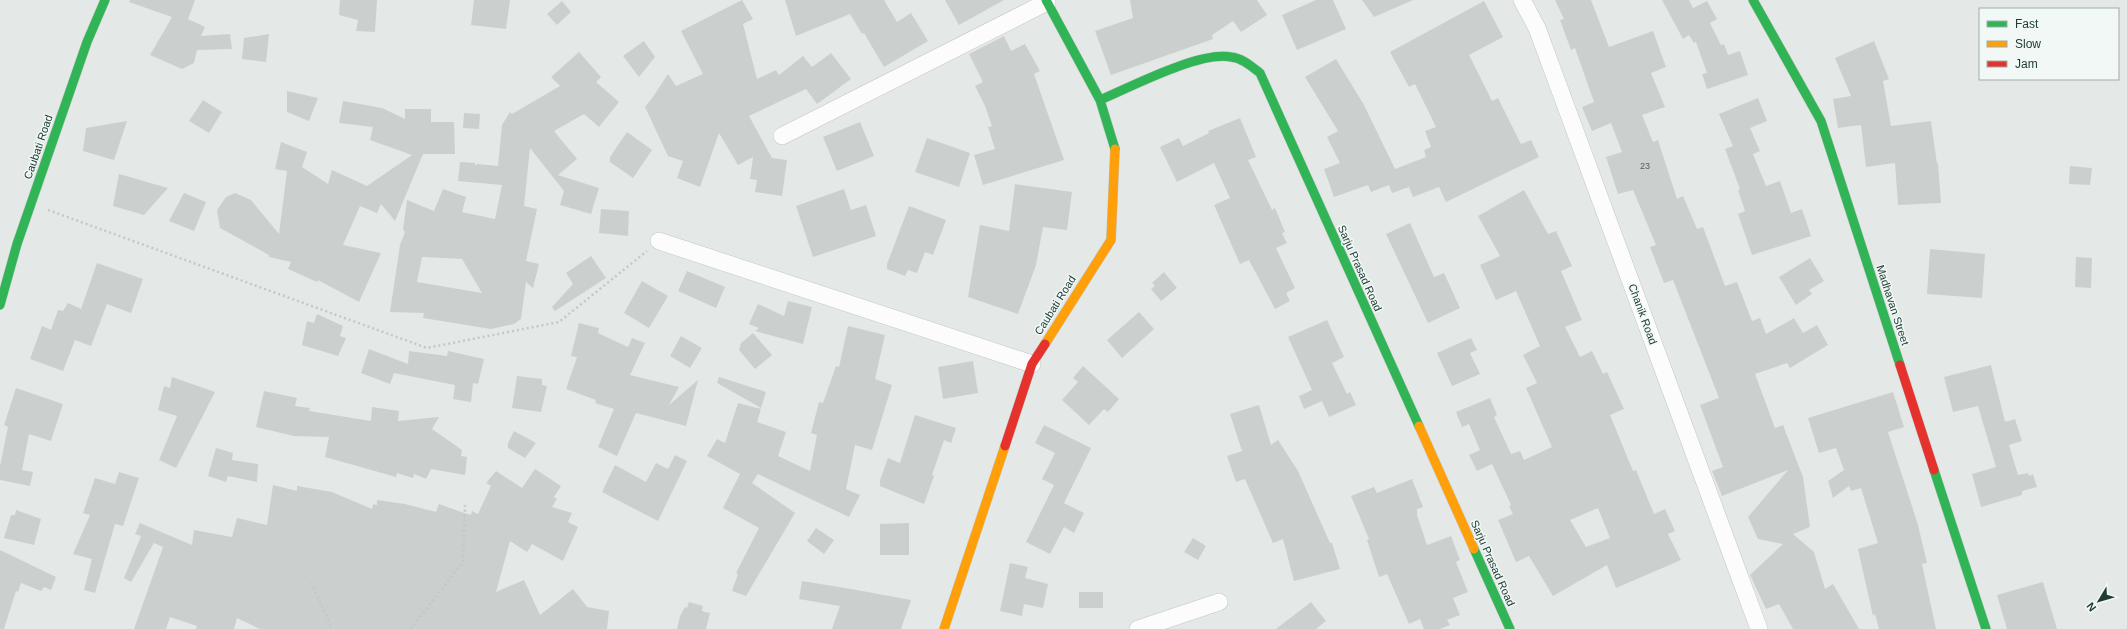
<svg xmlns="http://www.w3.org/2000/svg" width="2127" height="629" viewBox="0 0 2127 629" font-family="Arial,sans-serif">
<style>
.building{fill:#cbd0ce;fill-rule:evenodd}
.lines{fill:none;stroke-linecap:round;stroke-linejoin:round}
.street-casing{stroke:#c1c6c4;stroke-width:18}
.fast-casing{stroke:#bfc7c4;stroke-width:10}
.slow-casing{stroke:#bfc7c4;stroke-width:10}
.jam-casing{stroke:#bfc7c4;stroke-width:10}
.path{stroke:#c0cac5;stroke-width:2.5;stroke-dasharray:2 3;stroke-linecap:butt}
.street{stroke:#fbfcfb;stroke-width:17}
.fast{stroke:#30b455;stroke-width:9}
.slow{stroke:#ff9f0a;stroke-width:9}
.jam{stroke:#e5322d;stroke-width:9}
.labels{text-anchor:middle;stroke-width:3;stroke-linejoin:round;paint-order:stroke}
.number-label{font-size:9px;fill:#4c625c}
.street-label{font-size:11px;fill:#203d35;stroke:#f1f8f5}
</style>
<rect width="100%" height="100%" fill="#e4e9e7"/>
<path class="building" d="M130 0H195L188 19 205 27 201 36 230 34 232 49 197 50 194 63 182 69 150 55 172 17 129 2Z
M340 0H377L375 32 356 31 358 20 339 15Z
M474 0H510L506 29 471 25Z
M742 0 753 19 743 24 757 79 776 70 779 75 803 56 812 67 831 53 851 79 817 104 806 89 749 116 772 158 787 160 782 196 755 192 757 180 750 179 753 157 738 165 719 133 700 187 677 178 683 161 668 156 645 107 653 97 668 74 676 86 703 74 681 31Z
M785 0H884L897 22 911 13 928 41 884 67 864 33 862 34 850 14 796 36Z
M945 0H1004L959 25Z
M1130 0H1257L1267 15 1241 32 1233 21 1212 35 1213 39 1111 75 1095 31 1133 18Z
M1316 0H1333L1346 29 1297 50 1282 15Z
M1362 0H1413L1374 17Z
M1555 0H1591L1609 47 1653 31 1666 67 1651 73 1665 107 1642 115 1653 142 1658 140 1677 199 1683 196 1697 229 1703 227 1725 286 1737 282 1752 321 1760 318 1766 334 1794 318 1803 333 1817 325 1828 345 1790 368 1787 363 1755 374 1775 428 1783 425 1803 477 1810 527 1793 534 1814 552 1825 589 1833 584 1859 629H1793L1779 604 1766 609 1750 575 1783 544 1758 539 1748 517 1788 470 1722 496 1712 471 1723 467 1700 405 1719 398 1673 280 1664 283 1650 247 1656 245 1633 190 1618 194 1606 157 1622 152 1611 123 1592 131 1582 107 1594 102 1575 48 1571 50 1560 20 1564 19Z
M1662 0H1689L1693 8 1707 1 1717 19 1710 23 1721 45 1724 44 1728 55 1740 51 1748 75 1707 89 1702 74 1707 73 1696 42 1694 43 1689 35 1683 39Z
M562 1 571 12 557 25 547 14Z
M1484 1 1503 37 1469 55 1492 101 1498 98 1521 144 1531 140 1539 157 1446 202 1439 187 1413 197 1409 187 1392 193 1389 185 1371 192 1368 185 1334 197 1324 169 1340 163 1327 137 1338 131 1305 77 1336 59 1364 105 1395 169 1426 157 1424 150 1431 147 1425 131 1436 127 1415 84 1409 87 1390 52Z
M269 34 266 62 242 59 244 38Z
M1004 36 1011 51 1025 44 1040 71 1034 74 1064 160 983 185 974 155 995 149 988 127 992 126 985 106 975 86 983 82 969 54Z
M644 41 655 57 639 77 623 56Z
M1874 41 1889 79 1883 81 1891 126 1931 121 1937 164 1938 163 1941 203 1898 205 1895 163 1866 167 1861 125 1838 128 1833 99 1851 96 1835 58Z
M579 52 601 77 596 82 619 102 599 127 584 114 554 131 577 159 558 175 599 188 591 214 560 205 564 191 530 148 524 206 537 209 526 261 539 264 533 288 526 282 521 319 514 324 491 329 423 318 424 313 390 312 400 245 405 232 403 229 407 200 434 211 443 189 466 197 462 212 495 219 502 185 458 181 460 162 475 163V166L477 164 498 166 502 125 510 112 512 114 560 86 551 77ZM422 257 462 259 482 293 417 282Z
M287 91 318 98 309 121 287 112Z
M1758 98 1767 121 1750 128 1760 151 1753 154 1766 186 1780 181 1791 213 1802 209 1811 236 1752 255 1738 214 1745 211 1738 190 1740 189 1725 149 1733 146 1719 114Z
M203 100 222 112 209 133 189 121Z
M343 101 382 108 405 119V109H431V122H454L455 154H423L395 221 381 204 377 213 360 206 343 245 381 253 359 302 318 280 317 282 288 269 291 262 269 257V255L220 228 217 210 226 197 235 193 251 200 279 234 287 171 275 169 281 142 307 152 302 167 328 184 332 170 367 186 412 155 370 140 373 127 339 123Z
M464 113 480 114 479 129 463 128Z
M1240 118 1256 157 1248 160 1272 210 1275 208 1285 232 1282 233 1287 243 1276 248 1295 288 1286 293 1290 301 1275 309 1249 260 1240 264 1214 205 1230 198 1214 163 1177 182 1160 147 1179 138 1183 146 1209 133 1208 131Z
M127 121 114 160 83 151 86 128Z
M860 122 874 156 837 171 823 137Z
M627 132 652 150 633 178 610 162V157Z
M927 138 970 153 959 187 915 172Z
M2070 166 2092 168 2090 185 2069 184Z
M119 174 168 188 144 215 113 206Z
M1015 184 1072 192 1067 230 1043 227 1036 265 1018 314 968 297 980 225 1009 231Z
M844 189 851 210 866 205 876 236 813 257 796 206Z
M1524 190 1548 234 1556 231 1572 266 1561 271 1582 320 1565 327 1580 357 1592 351 1603 374 1607 372 1624 409 1610 415 1633 471 1636 470 1654 514 1665 509 1675 531 1668 534 1681 560 1616 588 1607 565 1553 596 1529 556 1516 562 1498 520 1513 514 1509 506 1511 505 1492 464 1477 471 1469 455 1480 450 1469 424 1462 427 1456 412 1490 398 1497 415 1494 417 1511 454 1520 451 1524 460 1552 447 1526 388 1537 383 1523 355 1540 346 1516 291 1496 300 1480 265 1500 256 1478 216ZM1598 508 1610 538 1586 547 1570 520Z
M184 193 206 202 194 231 169 221Z
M909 206 946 220 933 255 925 252 917 273 908 270 905 276 887 269V264Z
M601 209 629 211 628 236 599 233Z
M1410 223 1434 277 1444 273 1460 308 1428 323 1386 234Z
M1930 249 1985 254 1982 298 1927 294Z
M591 256 606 278 555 311 552 307 573 284 566 273Z
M2076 257 2092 258 2091 288 2075 287Z
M1810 258 1824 281 1809 290 1812 294 1796 305 1779 277Z
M97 263 143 279 131 313 107 304 91 346 75 340 63 371 30 359 42 326 51 330 58 310 63 311 68 303 81 309Z
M687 271 725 287 716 308 678 291Z
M1164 272 1177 288 1161 301 1151 289 1155 286 1152 283Z
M642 281 668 296 649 328 624 313Z
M788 301 812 307 803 344 755 331 759 328 749 324 758 304 784 316Z
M1139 312 1154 329 1122 358 1107 340Z
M317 314 343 326 340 336 346 338 338 356 302 345 307 321 314 323Z
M1327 320 1344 357 1332 363 1347 394 1350 392 1356 405 1329 417 1322 401 1304 409 1299 396 1312 390 1288 337Z
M579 323 599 328 598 333 628 347 632 338 645 343 630 375 679 387 669 405 698 380 686 426 636 413 617 456 598 447 614 409 595 403 596 400 566 389 577 357 571 356Z
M848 326 885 335 875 379 892 385 872 450 855 445 846 489 860 495 849 517 758 474 752 483 795 513 746 596 732 591 738 574 736 573 759 528 723 508 740 474 707 456 717 439 725 443 738 403 761 409 757 422 786 432 778 456 810 471 817 435 811 433 819 402 823 403 836 366 839 367Z
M753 333 772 355 755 369 739 350 741 343Z
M681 336 702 348 690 368 670 356Z
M1471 338 1477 350 1470 353 1480 374 1452 386 1437 353Z
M369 349 408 364 409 351 447 356 448 351 484 359 478 384 473 383 471 402 453 399 455 385 394 373 390 384 361 373Z
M973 361 978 393 943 399 938 367Z
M1991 365 2005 422 2015 419 2022 441 2009 445 2018 475 2028 473 2029 476 2033 474 2037 487 2022 491V495L1981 507 1972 474 1996 467 1978 406 1953 412 1944 377Z
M1083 366 1119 399 1108 412 1104 409 1089 425 1062 400 1078 382 1073 378Z
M517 376 542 379V385L547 386 541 412 512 408Z
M172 377 215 392 176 468 159 460 177 416 158 410 164 386 170 388Z
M719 377 766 392 761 408 717 383Z
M16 388 63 404 51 441 29 434 22 470 33 472 30 486 0 480V466L8 427 4 425Z
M264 391 297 398 295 406 310 408 309 411 371 421 372 407 399 411 398 421 439 417 432 429 462 450 461 456 467 457 465 475 431 469 426 479 414 474 413 478 397 473 396 477 325 457 329 437 294 436 256 427Z
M1893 392 1904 427 1888 432 1918 525 1927 563 1922 564 1936 629H1879L1875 614 1873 616 1858 549 1878 543 1861 488 1851 491 1849 486 1833 498 1828 481 1844 470 1836 448 1819 453 1808 418Z
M1259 405 1271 445 1278 440 1298 471 1330 543H1332L1340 569 1294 581 1283 539 1273 543 1245 479 1236 482 1227 456 1242 451 1230 414Z
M915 415 956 428 951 443 944 440 932 475 934 476 924 504 880 486V480L888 458 900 463Z
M1044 425 1091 448 1064 503 1084 513 1074 533 1064 527 1050 554 1026 542 1054 485 1042 479 1055 453 1035 443Z
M514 431 536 443 525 458 508 448V443Z
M216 448 233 453 232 460 258 464 257 482 228 476 226 482 208 476Z
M675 455 687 461 658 521 602 492 615 465 646 482 656 463 668 469Z
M535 469 561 486 554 497 557 499 552 507 572 513 568 522 578 527 563 561 532 544 527 552 510 541 496 592 524 580 540 615 573 589 587 607 609 611 607 629H260L237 618 234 629H196L197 626 170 617 166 629H134L163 547 154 543 131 582 124 578 141 536 135 534 140 523 192 545 194 530 232 537 237 518 267 525 273 485 297 491V486L332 492 372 509 373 504 377 505V500L405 504 436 512 439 504 461 512 471 515 472 511 478 514 491 486 486 483 496 471 522 488Z
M119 472 139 478 123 526 115 524 95 593 84 590 92 559 73 554 90 515 83 513 95 478 115 484Z
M1412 479 1423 507 1417 509V515L1427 545 1451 536 1460 560 1456 562 1468 592 1453 598 1460 615 1447 620 1450 625 1440 629H1424L1420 619 1409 624 1387 574 1379 577 1367 540 1369 539 1351 496 1374 487 1377 493Z
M16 510 41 519 34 545 4 538 11 515H15Z
M909 523V555H880V524Z
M816 528 834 540 824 554 807 541Z
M1193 538 1206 546 1198 560 1184 552Z
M0 550 56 577 51 590 44 587 41 591 21 583 18 592 16 591 4 629H0Z
M1010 563 1028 567 1025 578 1048 584 1043 608 1024 604 1022 616 1000 611Z
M802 581 851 589 911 600 901 629H832L840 606 799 599Z
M2043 582 2057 629H2007L1997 595Z
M1079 592H1103V608H1079Z
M689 602 703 606 702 611 710 613 706 629H677L680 616 685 607 687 608Z
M1311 602 1326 621 1316 629H1276Z"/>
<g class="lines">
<defs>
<path id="street" d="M1522 0 1537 28 1759 629
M782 136 1047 2
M659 241 1032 364
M1138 629 1219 602"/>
<path id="fast" d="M1046 0 1100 100 1115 149
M1753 0 1821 121 1900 365
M1100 100C1131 87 1199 51 1231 57 1242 58 1251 66 1260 73L1419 426
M0 305 17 244 87 42 105 0
M1934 470 1986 629
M1474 549 1510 629"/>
<path id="slow" d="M1045 344 1111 240 1115 149
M1419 426 1474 549
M944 629 1005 446"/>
<path id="jam" d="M1900 365 1934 470
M1005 446 1032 364 1045 344"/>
</defs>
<use href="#street" class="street-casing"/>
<use href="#fast" class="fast-casing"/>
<use href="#slow" class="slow-casing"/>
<use href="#jam" class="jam-casing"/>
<path class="path" d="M48 210 427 348 559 322 647 251
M311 583 331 626 330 629
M411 629 463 561 465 505"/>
<use href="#street" class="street"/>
<use href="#fast" class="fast"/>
<use href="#slow" class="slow"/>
<use href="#jam" class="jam"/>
</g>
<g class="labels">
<g class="number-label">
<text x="1645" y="169">23</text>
</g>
<g class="street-label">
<text transform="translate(38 147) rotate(-71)" y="4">Caubati Road</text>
<text transform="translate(1360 268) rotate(66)" y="4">Sarju Prasad Road</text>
<text transform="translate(1055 305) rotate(-58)" y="4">Caubati Road</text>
<text transform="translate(1893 305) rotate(72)" y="4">Madhavan Street</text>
<text transform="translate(1643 314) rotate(70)" y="4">Chanik Road</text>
<text transform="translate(1493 563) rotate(66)" y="4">Sarju Prasad Road</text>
</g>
</g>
<rect x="1979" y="8" width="140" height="72" fill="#f1f8f5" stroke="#9dada8"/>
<rect x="1987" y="21" width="20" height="6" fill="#30b455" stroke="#9dada8"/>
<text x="2015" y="28" font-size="12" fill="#203d35">Fast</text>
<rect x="1987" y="41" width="20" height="6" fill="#ff9f0a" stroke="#9dada8"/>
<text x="2015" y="48" font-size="12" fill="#203d35">Slow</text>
<rect x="1987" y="61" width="20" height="6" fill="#e5322d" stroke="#9dada8"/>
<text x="2015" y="68" font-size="12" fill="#203d35">Jam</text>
<g transform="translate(2099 601) rotate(232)" stroke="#f1f8f5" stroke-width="3" paint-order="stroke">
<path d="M0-3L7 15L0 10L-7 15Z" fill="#203d35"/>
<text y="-6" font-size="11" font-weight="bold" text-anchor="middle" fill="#203d35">N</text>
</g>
</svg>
